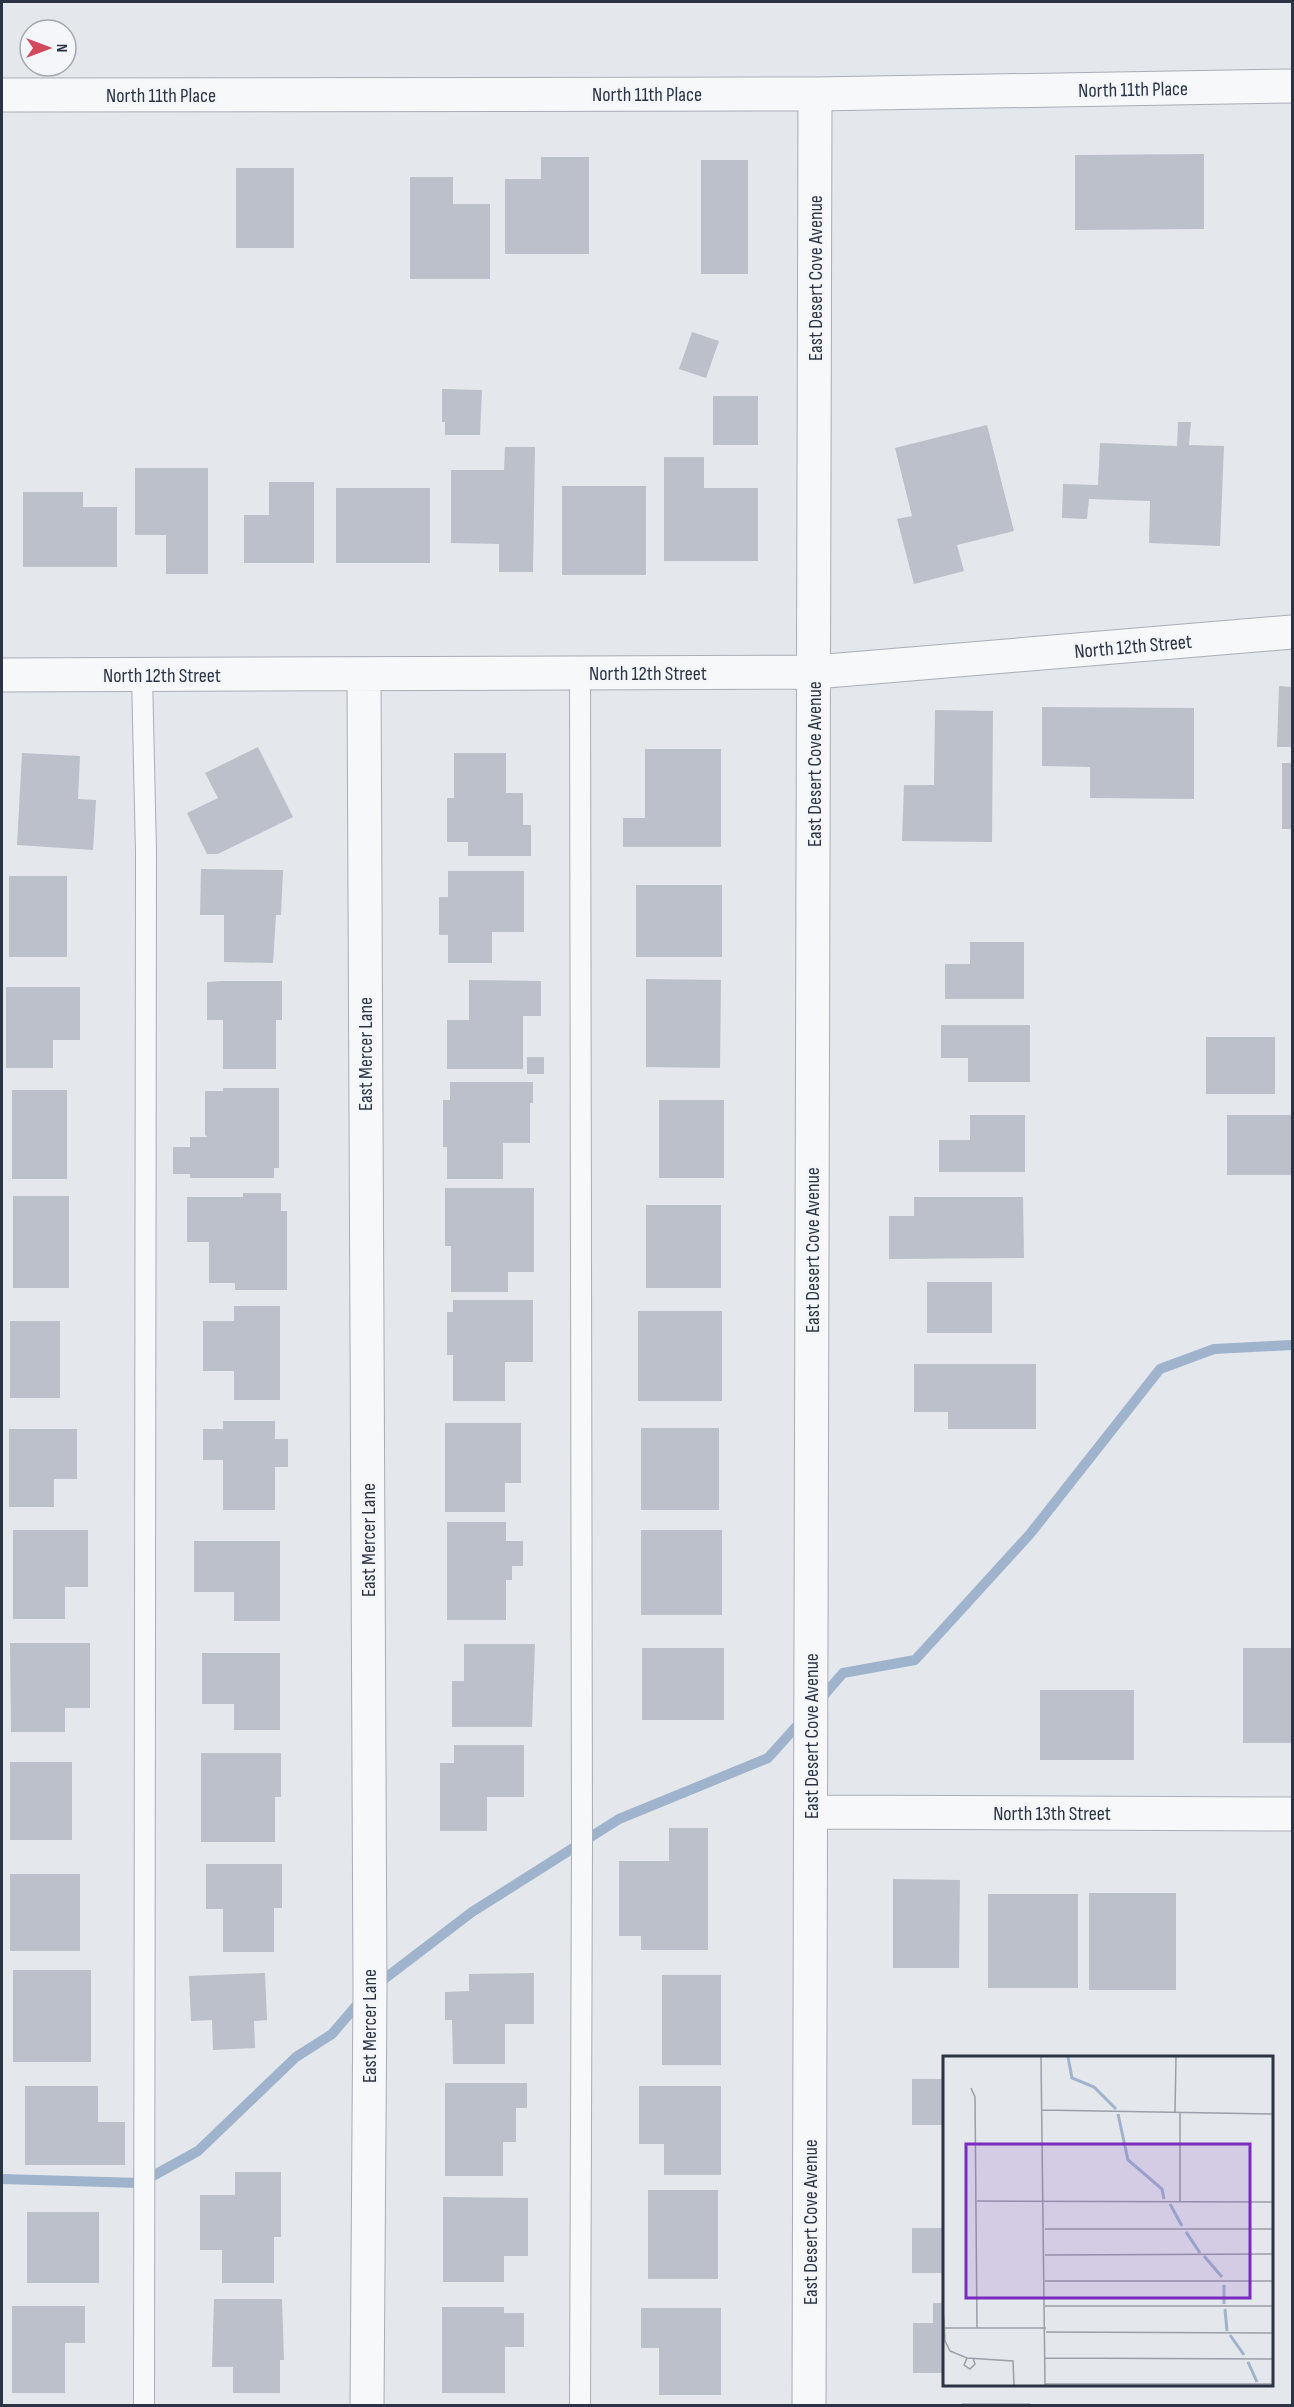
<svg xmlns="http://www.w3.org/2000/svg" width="1294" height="2407" viewBox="0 0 1294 2407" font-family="'Sofia Sans Condensed',sans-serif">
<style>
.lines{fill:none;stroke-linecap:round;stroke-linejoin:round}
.stream{stroke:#9fb4cc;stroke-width:10}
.building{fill:#bbc0ca}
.service-casing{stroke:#a9aeb7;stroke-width:22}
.minor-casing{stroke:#a9aeb7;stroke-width:35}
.service{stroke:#f7f8fa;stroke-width:20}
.minor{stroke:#f7f8fa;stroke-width:33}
.labels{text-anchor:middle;stroke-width:5;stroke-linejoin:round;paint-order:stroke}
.street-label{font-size:20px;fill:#2b3445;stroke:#f4f6f9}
.inset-river{fill:none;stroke:#9fb4cc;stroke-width:3}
.inset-road{fill:none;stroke:#9a9fa9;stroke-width:1.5}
.view{fill:#7b2cbf;fill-opacity:0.15;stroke:#7b2cbf;stroke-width:3}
.inset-edge{fill:none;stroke:#2b3445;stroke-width:3}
</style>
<rect width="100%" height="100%" fill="#e4e7ec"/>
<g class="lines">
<path class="stream" d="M819 1701 843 1673 915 1660 1030 1534 1160 1369 1214 1349 1292 1345
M375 1986 472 1912 619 1819 768 1758 803 1719
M2 2179 140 2183 198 2151 296 2057 332 2034 362 1999"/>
</g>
<path class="building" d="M1204 154V229L1075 230V155Z
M541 157H589V254H505V179H541Z
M701 160H748V274H701Z
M236 168H294V248H236Z
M410 177H453V204H490V279H410Z
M692 332 719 341 706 378 679 369Z
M442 389 482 390 480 435H445V422H442Z
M713 396H758V445H713Z
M1178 422H1191L1189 445 1224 446 1220 546 1149 543 1150 501 1089 499 1087 519 1062 518 1063 484 1098 485 1100 443 1177 446Z
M987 425 1014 531 957 545 964 571 914 584 897 519 912 516 895 448Z
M505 447H535L533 572H499V544L451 543V470H504Z
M664 457H704V488H758V561H664Z
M135 468H208V574H166V535H135Z
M269 482H314V563H244V515H269Z
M562 486H646V575H562Z
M336 488H430V563H336Z
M23 492H83V507H117V567H23Z
M1279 686 1292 687V747H1277Z
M1042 707 1194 708V799L1090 798V767L1042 766Z
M935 710 993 711 992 842 902 841 904 785H934Z
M258 747 293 817 218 854H207L187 813 218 798 205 773Z
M645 749H721V847H623V818H645Z
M22 753 80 756 78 799 96 800 93 850 17 845Z
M454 753H506V793H523V825H531V856H468V842H447V798H454Z
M1282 763H1292V829H1282Z
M201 869 283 870 281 915H276L273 963 224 962V915H200Z
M448 871H524V932H492V963H448V935H439V897H448Z
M9 876H67V957H9Z
M636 885H722V957H636Z
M970 942H1024V999H945V964H970Z
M646 979 721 980 720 1068 646 1067Z
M469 980 541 981V1016H523V1069H447V1020H469Z
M223 981H282V1020H276V1069H223V1020H207V982Z
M6 987H80V1040H53V1068H6Z
M941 1025H1030V1082H968V1058H941Z
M1206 1037H1275V1094H1206Z
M527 1057H544V1074H527Z
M450 1082H533V1103H530V1143H503V1179H447V1147H443V1100H450Z
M223 1088H279V1168H274V1178H190V1174H173V1147H190V1137H208L205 1135V1091H223Z
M12 1090H67V1179H12Z
M659 1100H724V1178H659Z
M970 1115H1025V1172H939V1140H970Z
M1227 1115H1292V1175H1227Z
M445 1188H534V1272H508V1292H451V1246H445Z
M243 1193H281V1211H287V1290H235V1283H209V1242H187V1197H243Z
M13 1196H69V1288H13Z
M914 1197H1023L1024 1258 889 1259V1216H914Z
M646 1205H721V1288H646Z
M927 1282H992V1333H927Z
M453 1300H533V1362H505V1401H453V1355H447V1312H453Z
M234 1306H280V1400H234V1371H203V1321H234Z
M638 1311H722V1401H638Z
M10 1321H60V1398H10Z
M914 1364H1036V1429H948V1412H914Z
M223 1421H275V1439H288V1467H275V1510H223V1460H203V1429H223Z
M445 1423H521V1483H505V1512H445Z
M641 1428H719V1510H641Z
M9 1429H77V1479H54V1507H9Z
M447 1522H506V1541H523V1566H512V1580H506V1620H447Z
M13 1530H88V1587H65V1619H13Z
M641 1530H722V1615H641Z
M194 1541H280V1621H234V1592H194Z
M10 1643H90V1708H65V1732H11Z
M464 1644H535L532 1727H452V1681H464Z
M642 1648H724V1720H642Z
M1243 1648H1292V1743H1243Z
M202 1653H280V1730H234V1704H202Z
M1040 1690H1134V1760H1040Z
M454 1745H524V1797H487V1831H440V1763H454Z
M201 1753H281V1797H275V1842H201Z
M10 1762H72V1840H10Z
M669 1828H708V1950H641V1936H619V1861H669Z
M206 1864H282V1908H274V1952H223V1909H206Z
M10 1874H80V1951H10Z
M893 1879 960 1880 959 1968H893Z
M1089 1893H1176V1990H1089Z
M988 1894H1078V1988H988Z
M13 1970H91V2062H13Z
M265 1973 267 2020 254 2021 255 2048 213 2050 212 2020 191 2021 189 1976Z
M534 1973V2024H505V2064H453L452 2020H445V1992L469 1991V1974Z
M662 1975H721V2065H662Z
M912 2079H944V2125H912Z
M445 2083H527V2108H516V2142H503V2176H445Z
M25 2086H98V2122H125V2165H25Z
M639 2086H721V2175H664V2144H639Z
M235 2172H281V2237H274V2283H222V2250H200V2195H235Z
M648 2190H718V2279H648Z
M443 2197 528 2198V2256H504V2282H443Z
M27 2212H99V2283H27Z
M912 2228H944V2273H912Z
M214 2299H282L284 2360H280V2393H233V2367H212Z
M933 2303H944V2373H913V2323H933Z
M12 2306H85V2343H65V2393H12Z
M442 2307H504V2313H524V2347H505V2393H442Z
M641 2308H721V2395H659V2348H641Z
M962 2403H1030V2406H962Z"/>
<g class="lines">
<defs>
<path id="service" d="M580 673 582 1843 580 2406
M142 675 146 852 144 2406"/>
<path id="minor" d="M2 95 815 94 1292 86
M2 675 815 672 1292 632
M364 675 370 1990 367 2406
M812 1812 1292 1814
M809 2406 815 94"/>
</defs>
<use href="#service" class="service-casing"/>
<use href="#minor" class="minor-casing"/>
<use href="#service" class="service"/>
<use href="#minor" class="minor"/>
</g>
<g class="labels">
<g class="street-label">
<text transform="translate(1133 89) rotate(-1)" y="7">North 11th Place</text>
<text x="647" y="101">North 11th Place</text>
<text x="161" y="102">North 11th Place</text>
<text transform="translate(815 278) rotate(-90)" y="7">East Desert Cove Avenue</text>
<text transform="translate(1133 646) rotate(-5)" y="7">North 12th Street</text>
<text x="648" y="680">North 12th Street</text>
<text x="162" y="682">North 12th Street</text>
<text transform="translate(814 764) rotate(-90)" y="7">East Desert Cove Avenue</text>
<text transform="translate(365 1054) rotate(-90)" y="7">East Mercer Lane</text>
<text transform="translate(812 1250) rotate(-90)" y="7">East Desert Cove Avenue</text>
<text transform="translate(368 1540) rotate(-90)" y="7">East Mercer Lane</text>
<text transform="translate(811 1736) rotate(-90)" y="7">East Desert Cove Avenue</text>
<text x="1052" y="1820">North 13th Street</text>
<text transform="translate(369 2026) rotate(-90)" y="7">East Mercer Lane</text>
<text transform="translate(810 2222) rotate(-90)" y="7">East Desert Cove Avenue</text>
</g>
</g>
<g transform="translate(943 2056)">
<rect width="330" height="330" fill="#e4e7ec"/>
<path class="inset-river" d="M125 1 129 22 151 31 173 53M175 58 185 104 219 133 221 143M227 148 239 170M243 176 257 197M261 200 279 221M281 248V229M282 253 284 275M287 279 301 299M305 306 314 326"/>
<path class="inset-road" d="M98 1 102 329M28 32 32 41 34 272M98 54 330 58M232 56 233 1M34 145 330 146M237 146V56M102 173H330M102 199 330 198M102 225H330M0 250 2 285 7 295 24 302 70 305 71 329M102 250H330M0 272H103M103 276 330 277M24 302 21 309 27 313 32 308 30 302M102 302 330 303M102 328H330"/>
<path class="view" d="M23 88H307V242H23Z"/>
<rect width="330" height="330" class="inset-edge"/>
</g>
<rect width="1294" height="2407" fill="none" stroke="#2b3445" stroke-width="6"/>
<g transform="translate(48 48) rotate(90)"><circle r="28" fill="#f4f6f9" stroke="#a4a8b1" stroke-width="1.5"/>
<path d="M0-4.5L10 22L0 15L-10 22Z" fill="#d1495b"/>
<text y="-9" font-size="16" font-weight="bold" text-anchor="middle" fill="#2b3445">N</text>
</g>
</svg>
